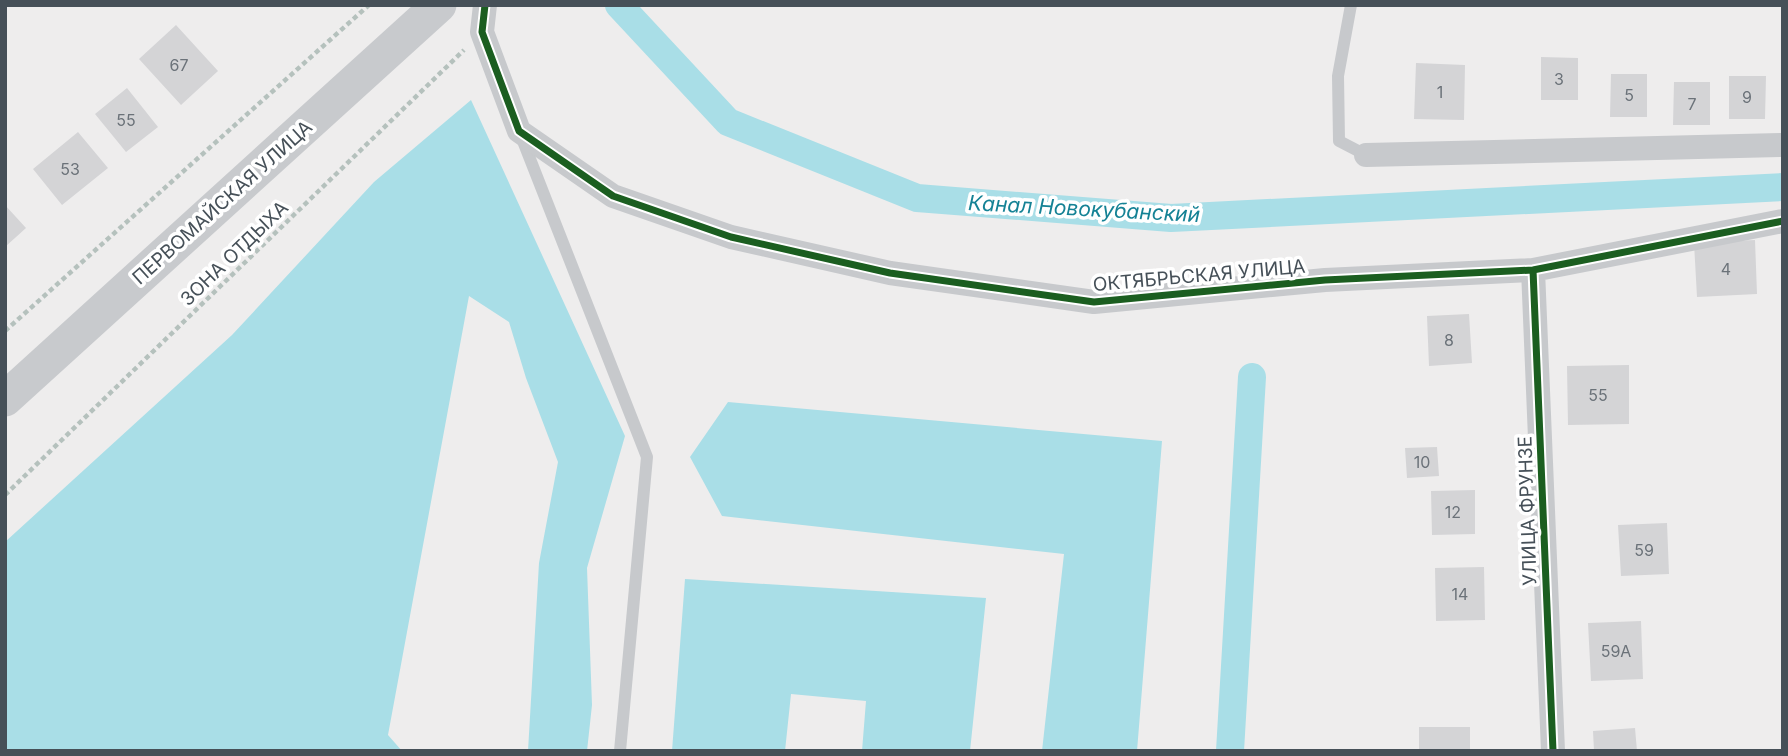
<svg xmlns="http://www.w3.org/2000/svg" width="1788" height="756" viewBox="0 0 1788 756" font-family="Inter,sans-serif">
<style>
.water{fill:#a9dee7}
.lines{fill:none;stroke-linecap:round;stroke-linejoin:round}
.canal{stroke:#a9dee7;stroke-width:28}
.building{fill:#d4d4d6}
.path{stroke:#b5c1bd;stroke-width:4.5;stroke-dasharray:5 3.5;stroke-linecap:butt}
.service{stroke:#c7c9cc;stroke-width:12}
.minor{stroke:#c7c9cc;stroke-width:24}
.secondary{stroke:#c8cacd;stroke-width:35}
.cycleway-casing{stroke:#fff;stroke-width:11}
.cycleway{stroke:#1b5e20;stroke-width:7}
.labels{text-anchor:middle;stroke-width:7;stroke-linejoin:round;paint-order:stroke}
.number-label{font-size:16px;fill:#6b7279}
.street-label{font-size:19px;fill:#465058;stroke:#fff}
.water-label{font-size:21px;font-style:italic;fill:#158295;stroke:#fff}
</style>
<rect width="100%" height="100%" fill="#eeeded"/>
<path class="water" d="M471 100 625 436 587 568 592 705 587 751H528L539 563 558 462 526 378 509 322 469 296 388 735 402 751H5V542L232 335 374 182Z
M728 402 1162 441 1137 751H1042L1064 554 722 516 690 457Z
M685 579 986 598 970 751H862L866 701 791 694 785 751H672Z"/>
<g class="lines">
<path class="canal" d="M619 5 728 122 917 198 1171 218 1783 187
M1230 751 1252 377"/>
</g>
<path class="building" d="M176 25 218 71 181 105 139 59Z
M1541 57 1578 58V100H1541Z
M1416 63 1465 65 1464 120 1414 119Z
M1611 74H1647V117H1610Z
M1729 76H1766L1765 119H1729Z
M1674 82H1710V125H1673Z
M127 88 158 127 126 152 95 114Z
M78 132 108 168 62 205 33 169Z
M5 205 26 228 5 247Z
M1755 240 1757 294 1697 297 1694 243Z
M1469 314 1472 363 1429 366 1427 316Z
M1629 365V424L1568 425 1567 366Z
M1437 447 1439 476 1407 478 1405 448Z
M1475 490V534L1432 535 1431 491Z
M1667 523 1669 574 1621 576 1618 525Z
M1484 567 1485 620 1436 621 1435 568Z
M1641 621 1643 679 1591 681 1588 623Z
M1419 727H1470V751H1419Z
M1635 728 1637 751H1594L1593 731Z"/>
<g class="lines">
<path class="path" d="M5 331 369 5
M5 495 464 50"/>
<path class="service" d="M1351 5 1338 76 1339 141 1366 155
M521 136 647 457 620 751"/>
<path class="minor" d="M485 5 482 32 519 131 613 196 731 237 890 273 1094 302 1325 280 1533 270 1783 221
M1366 155 1783 145
M1533 270 1553 751"/>
<path class="secondary" d="M5 399 439 5"/>
<defs>
<path id="cycleway" d="M485 5 482 32 519 131 613 196 731 237 890 273 1094 302 1325 280 1533 270 1783 221
M1533 270 1553 751"/>
</defs>
<use href="#cycleway" class="cycleway-casing"/>
<use href="#cycleway" class="cycleway"/>
</g>
<g class="labels">
<g class="number-label">
<text x="179" y="71">67</text>
<text x="1559" y="85">3</text>
<text x="1440" y="98">1</text>
<text x="1629" y="101">5</text>
<text x="1747" y="103">9</text>
<text x="1692" y="110">7</text>
<text x="126" y="126">55</text>
<text x="70" y="175">53</text>
<text x="1726" y="275">4</text>
<text x="1449" y="346">8</text>
<text x="1598" y="401">55</text>
<text x="1422" y="468">10</text>
<text x="1453" y="518">12</text>
<text x="1644" y="556">59</text>
<text x="1460" y="600">14</text>
<text x="1616" y="657">59А</text>
</g>
<g class="street-label">
<text transform="translate(222 202) rotate(-42)" y="7">ПЕРВОМАЙСКАЯ УЛИЦА</text>
<text transform="translate(234 253) rotate(-44)" y="7">ЗОНА ОТДЫХА</text>
<text transform="translate(1199 275) rotate(-5)" y="7">ОКТЯБРЬСКАЯ УЛИЦА</text>
<text transform="translate(1527 511) rotate(-92)" y="7">УЛИЦА ФРУНЗЕ</text>
</g>
<g class="water-label">
<text transform="translate(1084 209) rotate(3)" y="7">Канал Новокубанский</text>
</g>
</g>
<rect width="1788" height="756" fill="none" stroke="#465058" stroke-width="14"/>
</svg>
